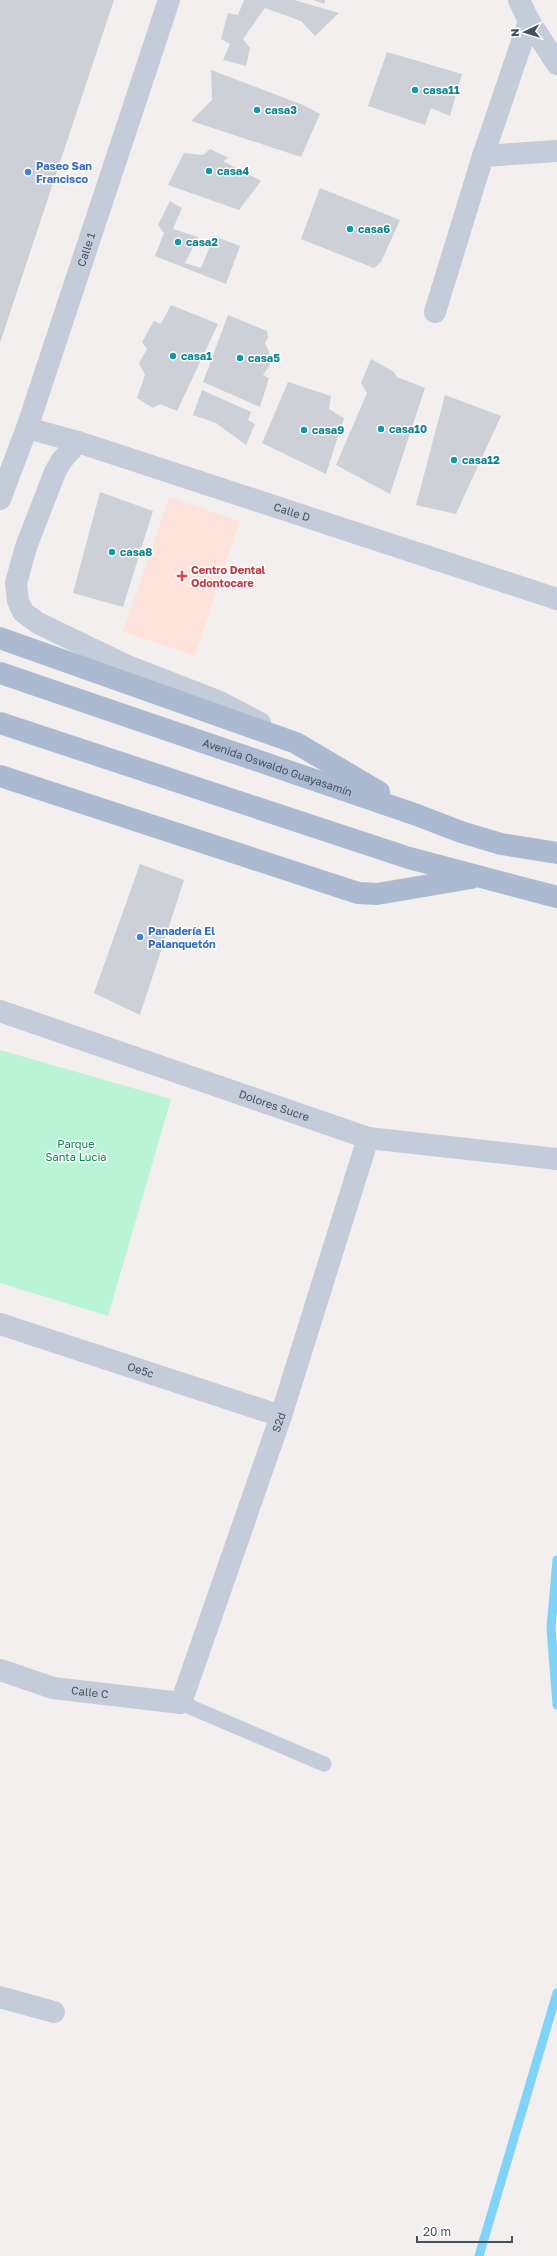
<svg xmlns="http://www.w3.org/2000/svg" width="557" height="2256" viewBox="0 0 557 2256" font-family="'Golos Text',sans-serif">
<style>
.medical{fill:#fee3dc}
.green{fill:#b8f4d5}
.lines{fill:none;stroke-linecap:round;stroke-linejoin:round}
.stream{stroke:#80d2f6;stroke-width:9}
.building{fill:#cdd0d7}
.service{stroke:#c3ccd8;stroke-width:15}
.minor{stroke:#c3ccd8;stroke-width:22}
.primary{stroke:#abbad1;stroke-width:22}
.culture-dot{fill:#0f9aa8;stroke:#fff;stroke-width:1.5}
.shop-dot{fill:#3f7fe0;stroke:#fff;stroke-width:1.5}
.health-dot{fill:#e0444e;stroke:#fff;stroke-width:1.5}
.labels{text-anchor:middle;stroke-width:3;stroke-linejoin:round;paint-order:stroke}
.culture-label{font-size:11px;font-weight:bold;fill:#0d838f;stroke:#fff;text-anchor:start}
.shop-label{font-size:11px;font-weight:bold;fill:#366cbe;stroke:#fff;text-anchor:start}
.street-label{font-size:11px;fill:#44505f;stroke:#fff}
.health-label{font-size:11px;font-weight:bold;fill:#be3a42;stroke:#fff;text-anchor:start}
.park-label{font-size:11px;fill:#0c8354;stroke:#fff}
</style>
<rect width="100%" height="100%" fill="#f2efee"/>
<path class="medical" d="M169 497 240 521 195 656 123 632Z"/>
<path class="green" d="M0 1050 171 1099 108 1316 0 1283Z"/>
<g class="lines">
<path class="stream" d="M557 1560 551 1628 557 1705
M479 2256 557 1993"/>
</g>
<path class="building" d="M0 0H114L0 343Z
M244 0H294L339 13 315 36 301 21 265 8 243 39 250 48 246 66 223 60 230 44 221 39 228 13 238 15Z
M313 0H325L324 4Z
M387 52 462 74 450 116 431 108 425 125 368 106Z
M211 70 303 105 320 114 301 157 191 121 212 100Z
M210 149 229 158 223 161 261 181 239 210 168 185 184 153 203 155Z
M320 188 400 220 381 262 374 268 301 239Z
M170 201 182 208 173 229 198 237 185 263 201 268 214 236 240 246 226 284 155 256 164 233 158 225Z
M171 305 218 324 177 411 160 404 153 408 137 398 145 375 139 363 147 349 142 342 154 321 161 324Z
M228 315 267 331 268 338 265 343 269 352 270 365 263 375 269 378 260 407 203 382Z
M371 359 394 372 397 377 425 388 390 494 336 465 367 393 361 383Z
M288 382 331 396 329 409 344 418 326 474 262 443Z
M202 390 251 412 248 420 255 424 246 445 216 423 193 415Z
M445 395 501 416 456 514 416 505Z
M100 492 153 511 123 607 73 593Z
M140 864 184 880 140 1015 94 993Z"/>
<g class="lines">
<path class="service" d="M181 1703 324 1764"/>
<g class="minor">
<path d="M519 0 529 21 557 64"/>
<path d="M483 156 557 151"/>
<path d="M435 312 483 156 529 21"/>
<path id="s1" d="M27 428 78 442 557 599"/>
<path d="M78 442 62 460 55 472 26 547 16 583 18 601 23 612 38 623 125 665 220 702 260 723"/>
<path id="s2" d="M0 499 27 428 169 0"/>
<path id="s3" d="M0 1011 368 1138 557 1159"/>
<path id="s4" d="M0 1324 281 1416"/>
<path id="s5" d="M0 1670 53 1688 181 1703 281 1416 368 1138"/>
<path d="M0 1997 54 2012"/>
</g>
<g class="primary">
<path d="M0 638 296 743 379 792"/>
<path id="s6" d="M0 673 417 815 461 832 501 844 557 853"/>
<path d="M0 723 409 858 557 897"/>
<path d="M0 776 358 893 377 894 471 878"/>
</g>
</g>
<g class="culture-dot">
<circle cx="415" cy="90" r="4"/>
<circle cx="257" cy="110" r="4"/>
<circle cx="209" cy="171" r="4"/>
<circle cx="350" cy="229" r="4"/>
<circle cx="178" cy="242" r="4"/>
<circle cx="173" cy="356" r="4"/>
<circle cx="240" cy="358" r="4"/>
<circle cx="381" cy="429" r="4"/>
<circle cx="304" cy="430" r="4"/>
<circle cx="454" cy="460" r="4"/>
<circle cx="112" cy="552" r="4"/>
</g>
<g class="shop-dot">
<circle cx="28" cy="172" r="4"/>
<circle cx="140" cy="937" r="4"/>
</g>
<path class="health-dot" d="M180 570h4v4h4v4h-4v4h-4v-4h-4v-4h4z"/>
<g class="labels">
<g class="culture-label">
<text x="423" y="94">casa11</text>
<text x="265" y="114">casa3</text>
<text x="217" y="175">casa4</text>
<text x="358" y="233">casa6</text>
<text x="186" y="246">casa2</text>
<text x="181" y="360">casa1</text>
<text x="248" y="362">casa5</text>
<text x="389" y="433">casa10</text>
<text x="312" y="434">casa9</text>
<text x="462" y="464">casa12</text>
<text x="120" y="556">casa8</text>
</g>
<g class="shop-label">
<text x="36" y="170">Paseo San<tspan x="36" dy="13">Francisco</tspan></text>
<text x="148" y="935">Panadería El<tspan x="148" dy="13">Palanquetón</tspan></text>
</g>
<g class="street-label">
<text dy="4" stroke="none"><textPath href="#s2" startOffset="264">Calle 1</textPath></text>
<text dy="4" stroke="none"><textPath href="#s1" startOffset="278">Calle D</textPath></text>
<text dy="4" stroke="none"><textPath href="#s6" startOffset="293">Avenida Oswaldo Guayasamín</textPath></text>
<text dy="4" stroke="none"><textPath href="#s3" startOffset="290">Dolores Sucre</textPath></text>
<text dy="4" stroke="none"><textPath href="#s4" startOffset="148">Oe5c</textPath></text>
<text dy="4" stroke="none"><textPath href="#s5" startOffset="482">S2d</textPath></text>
<text dy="4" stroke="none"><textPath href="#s5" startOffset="93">Calle C</textPath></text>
</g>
<g class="health-label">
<text x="191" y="574">Centro Dental<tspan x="191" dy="13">Odontocare</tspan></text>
</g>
<g class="park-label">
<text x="76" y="1148">Parque<tspan x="76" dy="13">Santa Lucia</tspan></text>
</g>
</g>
<g transform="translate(525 32) rotate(266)" stroke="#ffffff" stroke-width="3" paint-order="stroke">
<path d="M0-3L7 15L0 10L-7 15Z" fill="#44505f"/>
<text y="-6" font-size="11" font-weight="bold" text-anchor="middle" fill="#44505f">N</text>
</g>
<path d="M417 2236v6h95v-6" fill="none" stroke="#44505f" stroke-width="2"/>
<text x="423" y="2236" font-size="12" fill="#44505f" stroke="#ffffff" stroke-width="3" paint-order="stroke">20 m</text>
</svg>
